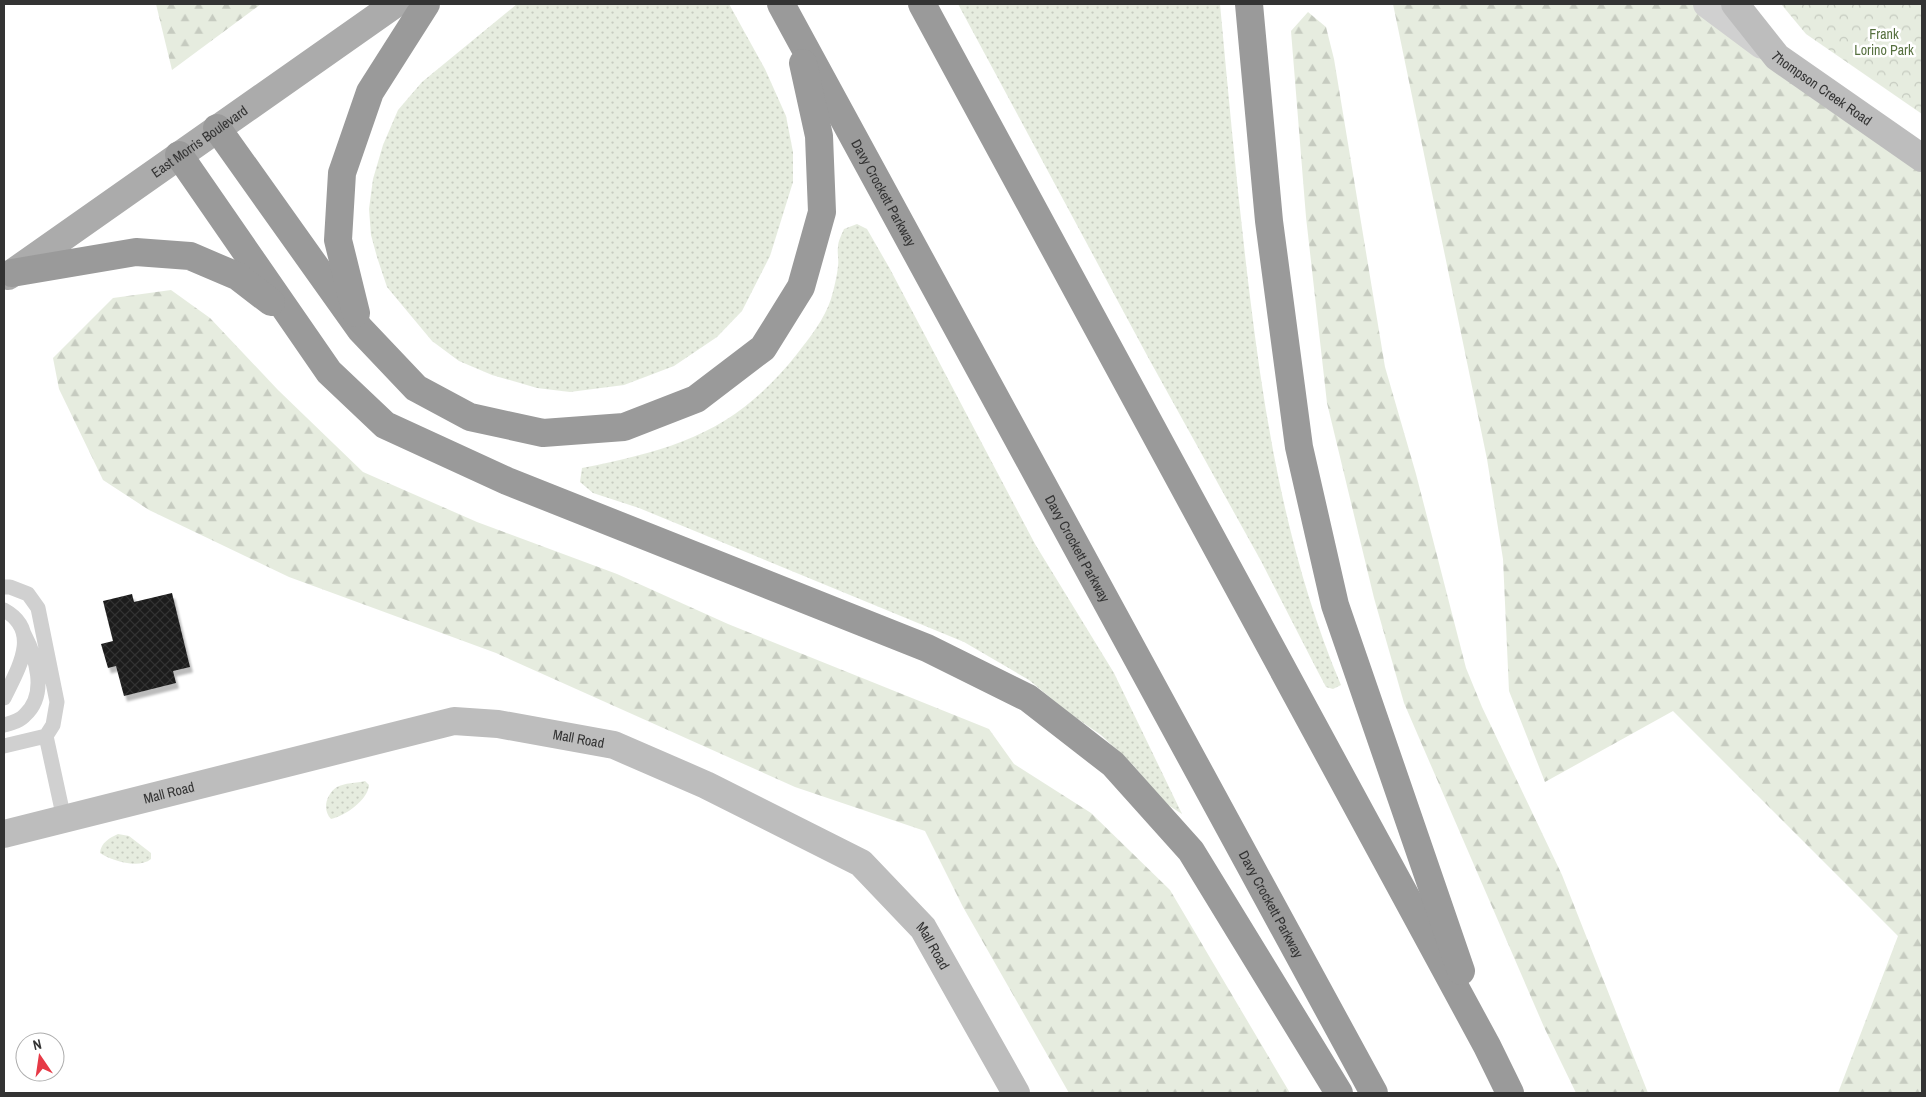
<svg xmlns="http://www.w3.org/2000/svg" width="1926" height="1097" viewBox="0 0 1926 1097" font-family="'Archivo Narrow',sans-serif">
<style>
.grass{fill:url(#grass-dots)}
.forest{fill:url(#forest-firs)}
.park{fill:url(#park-crowns)}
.building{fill:url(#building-cross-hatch);filter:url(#shadow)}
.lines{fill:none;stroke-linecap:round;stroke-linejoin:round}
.lane{stroke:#d0d0d0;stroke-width:15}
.street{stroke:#d0d0d0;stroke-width:28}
.secondary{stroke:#bdbdbd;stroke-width:28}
.primary{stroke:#ababab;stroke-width:28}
.highway{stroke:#9a9a9a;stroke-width:28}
.labels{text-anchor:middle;stroke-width:5;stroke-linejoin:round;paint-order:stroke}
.park-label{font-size:14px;fill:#56703f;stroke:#fff}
.street-label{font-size:14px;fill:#333;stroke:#fff}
</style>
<defs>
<pattern id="grass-dots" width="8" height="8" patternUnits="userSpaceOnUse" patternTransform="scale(1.25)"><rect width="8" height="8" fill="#e6ecdf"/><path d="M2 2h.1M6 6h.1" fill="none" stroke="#c6cbc0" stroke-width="1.8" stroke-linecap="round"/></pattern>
<pattern id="forest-firs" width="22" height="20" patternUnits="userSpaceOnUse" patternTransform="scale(1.25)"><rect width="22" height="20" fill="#e6ecdf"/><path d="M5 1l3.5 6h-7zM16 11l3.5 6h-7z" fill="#c6cbc0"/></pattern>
<pattern id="park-crowns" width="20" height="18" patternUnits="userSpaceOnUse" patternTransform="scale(1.25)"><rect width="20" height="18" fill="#e6ecdf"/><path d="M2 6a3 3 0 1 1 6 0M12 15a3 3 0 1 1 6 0" fill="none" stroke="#c6cbc0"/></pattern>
<pattern id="building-cross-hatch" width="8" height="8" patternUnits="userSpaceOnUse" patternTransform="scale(1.25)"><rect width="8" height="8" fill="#1a1a1a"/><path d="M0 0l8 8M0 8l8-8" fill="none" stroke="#333"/></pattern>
<filter id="shadow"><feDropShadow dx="3" dy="5.5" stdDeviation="1" flood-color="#0004"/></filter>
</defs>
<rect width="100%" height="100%" fill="#fff"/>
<path class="grass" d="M517 4H729L765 69 786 116 793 152V182L770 256 742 311 717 337 674 366 624 385 570 392 537 388 492 375 459 361 432 341 387 287 377 257 371 235 369 209 373 179 383 145 398 110 422 82Z
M958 4H1220C1229 102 1238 199 1250 297 1266 429 1289 562 1341 685L1333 689 1326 687 1317 670 1261 561 1149 359Z
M857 224 867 229 890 269 1035 544 1114 673 1182 814 1165 803 1133 765 1101 735 1069 713 1029 680 964 642 639 508 593 493 580 482 582 468C676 449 735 432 797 354 810 337 824 320 831 299 834 289 837 276 838 266 839 259 837 253 838 247 838 241 842 234 844 229Z
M365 781 369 785C368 800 345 816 331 819 322 810 326 794 337 787 344 783 357 783 365 781Z
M118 834 129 836 151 853V859C139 869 112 861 100 853 101 842 110 838 118 834Z"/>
<path class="forest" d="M156 4H261L172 70Z
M1393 4H1717L1922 146V1093H1838L1898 936 1673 711 1545 782 1509 691 1503 559 1487 459Z
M1308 12 1326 27 1334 59 1385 367 1416 474 1466 668 1482 707 1562 875 1648 1093H1576L1544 1027 1404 703 1374 598 1327 403 1306 217 1291 31Z
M171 290 210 318 278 390 363 472 477 522 617 574 728 624 989 729 1014 764 1091 813 1170 890 1290 1093H1069L963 907 925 831 795 787 496 653 289 577 149 510 103 480 59 389 53 358 113 298Z"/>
<path class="park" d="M1781 4H1922V114L1806 34Z"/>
<path class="building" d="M172 593 190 667 173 671 176 683 124 696 116 666 108 668 101 644 113 641 103 601 132 594 134 602Z"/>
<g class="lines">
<path class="lane" d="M4 587H10L28 594 38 608 57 702 53 725 46 736 4 746
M4 610C42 631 18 669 4 698
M4 725C11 723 20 721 25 715 48 694 36 657 24 634
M46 736 64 819"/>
<path class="street" d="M1707 4 1762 45"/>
<g class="secondary">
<path id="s1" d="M1735 4 1777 57 1922 158"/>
<path id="s2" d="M4 834 454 721 498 724 614 745 706 785 861 863 923 928 1016 1093"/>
</g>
<path class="primary" id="s3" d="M8 276 395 4"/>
<g class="highway">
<path id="s4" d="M781 4 1374 1093"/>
<path d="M922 4 1487 1046 1510 1093"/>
<path d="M1249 4 1269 221 1299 447 1335 605 1461 971"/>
<path d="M217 128 360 329 416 388 470 417 543 433 624 427 696 399 763 348 801 287 822 212 819 136 803 63"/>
<path d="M179 155 329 372 385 425 507 481 927 648 1028 698 1113 764 1191 851 1339 1093"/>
<path d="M12 273 136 252 190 256 237 276 271 302"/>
<path d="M356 313 338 240 342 173 370 92 426 4"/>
</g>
</g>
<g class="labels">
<g class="park-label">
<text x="1884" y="39">Frank<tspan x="1884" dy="16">Lorino Park</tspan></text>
</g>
<g class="street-label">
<text dy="5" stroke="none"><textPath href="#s1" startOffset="122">Thompson Creek Road</textPath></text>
<text dy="5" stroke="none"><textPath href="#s3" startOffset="234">East Morris Boulevard</textPath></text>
<text dy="5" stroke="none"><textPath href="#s4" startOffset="215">Davy Crockett Parkway</textPath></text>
<text dy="5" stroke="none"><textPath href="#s4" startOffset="620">Davy Crockett Parkway</textPath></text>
<text dy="5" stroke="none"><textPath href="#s2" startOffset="590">Mall Road</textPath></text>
<text dy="5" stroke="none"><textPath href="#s2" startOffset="170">Mall Road</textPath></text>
<text dy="5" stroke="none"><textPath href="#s4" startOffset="1025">Davy Crockett Parkway</textPath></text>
<text dy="5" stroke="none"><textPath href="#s2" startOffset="1010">Mall Road</textPath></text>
</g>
</g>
<rect width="1926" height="1097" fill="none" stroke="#333333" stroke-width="10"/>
<g transform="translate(40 1057) rotate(347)"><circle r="24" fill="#ffffff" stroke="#adadad"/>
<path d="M0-4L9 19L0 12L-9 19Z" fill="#e63946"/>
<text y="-8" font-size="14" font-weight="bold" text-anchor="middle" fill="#333333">N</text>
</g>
</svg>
